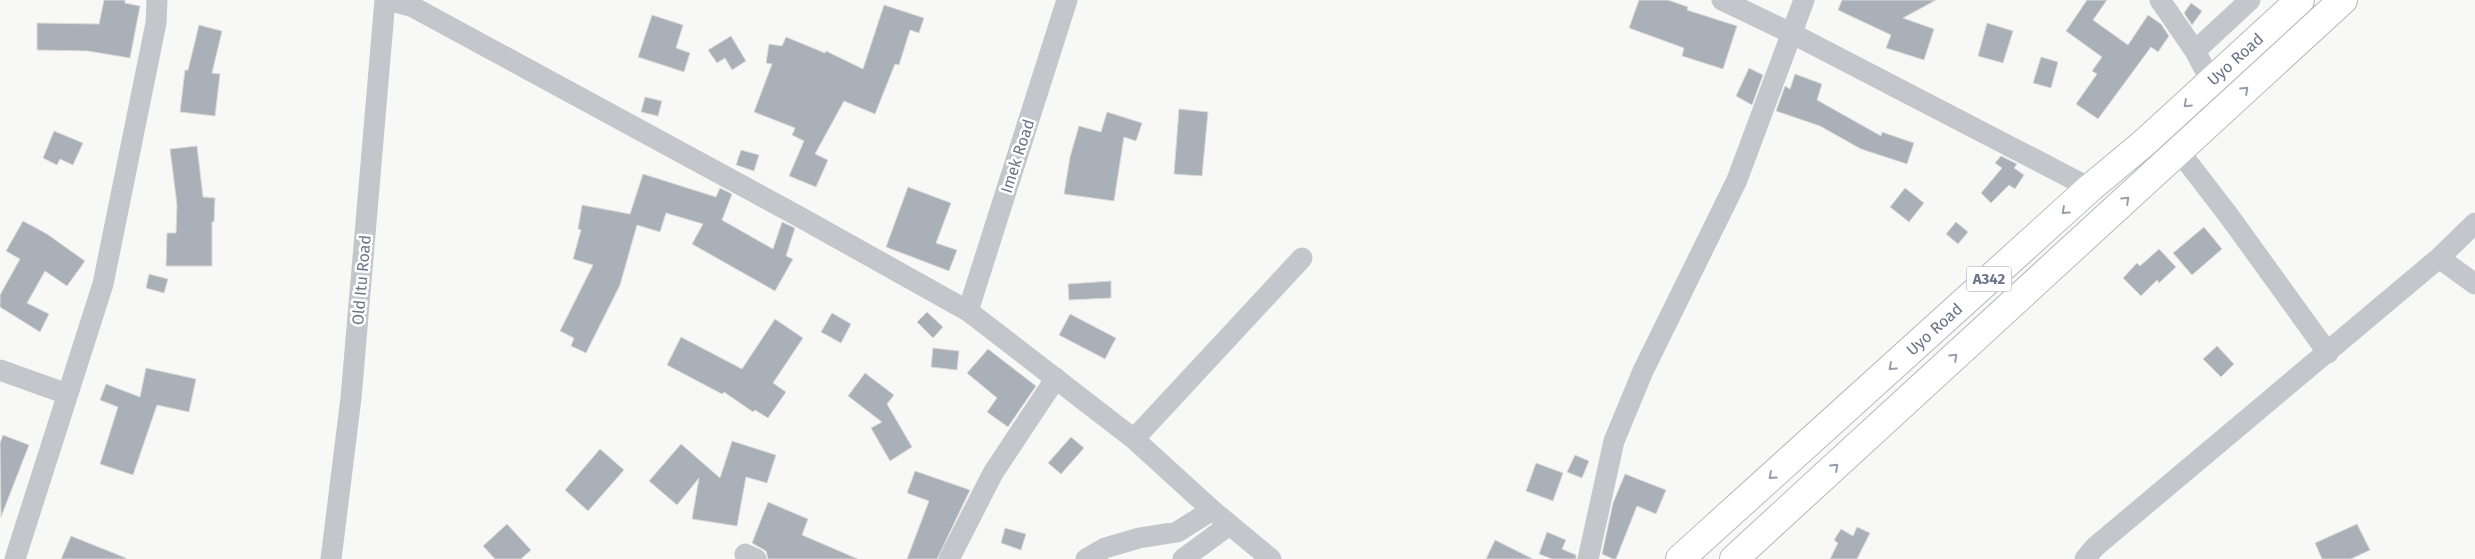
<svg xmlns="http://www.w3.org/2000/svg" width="2475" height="559" viewBox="0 0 2475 559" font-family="'Fira Sans',sans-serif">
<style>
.building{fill:#a9b0b8;stroke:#dadbd9}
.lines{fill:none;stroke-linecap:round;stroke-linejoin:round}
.highway-casing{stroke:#b6b9bd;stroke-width:30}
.minor{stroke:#c3c6ca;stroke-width:21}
.highway{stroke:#fff;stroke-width:28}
.oneway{stroke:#969eab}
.labels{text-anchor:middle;stroke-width:5;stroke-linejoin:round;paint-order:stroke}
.shield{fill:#fff;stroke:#969eab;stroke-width:1}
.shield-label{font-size:15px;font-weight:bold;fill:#697587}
.street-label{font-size:16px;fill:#697587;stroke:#fff}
</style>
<rect width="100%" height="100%" fill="#f8f9f6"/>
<path class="building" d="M104 0H125V3L140 6 130 58 88 51 37 50V23L99 24Z
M1639 0H1668L1688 7 1687 10 1737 26 1723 69 1682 56 1684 48 1629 28Z
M1842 0H1936L1903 18 1934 29 1924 60 1886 48 1891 35 1838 10Z
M2087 0H2107L2093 20 2128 45 2148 15 2161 24 2169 36 2158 52 2151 47 2098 119 2076 104 2097 74 2092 71 2102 57 2066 31Z
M2191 3 2202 11 2192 25 2184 13Z
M884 5 924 18 919 33 910 30 899 65 895 64 875 114 844 101 815 154 828 160 816 187 789 176 804 141 792 135 795 128 754 112 772 64 766 63 769 44 782 46 786 37 825 53 826 51 863 69Z
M652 15 683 25 676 48 690 53 684 72 638 57Z
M1987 23 2013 31 2003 63 1978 56Z
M199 25 222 31 212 73 220 74 215 116 180 112 185 70H188Z
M731 36 746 61 732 70 725 58 717 63 708 50Z
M2041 57 2058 62 2051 88 2033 83Z
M1749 68 1763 75 1752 105 1736 96Z
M1795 74 1822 84 1817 100 1881 136 1882 132 1914 143 1907 164 1861 149 1820 126 1776 111 1785 86 1790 89Z
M645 97 662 101 658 116 641 112Z
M1179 109 1208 112 1202 176 1174 174Z
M1107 112 1142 123 1136 141 1124 137 1114 201 1064 194 1070 157 1079 126 1101 132Z
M54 131 83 143 73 165 60 159 57 165 43 158Z
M197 146 203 197 215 198 214 222H212V266H166L167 233H176L177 205 170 149Z
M741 150 759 155 754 171 736 165Z
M2001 156 2017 164 2014 168 2024 175 2015 189 2009 185 1991 203 1981 193 2002 168 1995 163Z
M643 174 716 197 720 188 732 194 722 220 773 249 782 222 795 228 786 256 793 259 775 291 692 244 703 224 666 213 660 232 637 225 620 285 586 353 571 346 574 338 560 331 593 265 573 259 581 230 578 229 582 205 630 214Z
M908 187 951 203 936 243 957 250 949 271 886 247Z
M1905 188 1924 203 1909 222 1890 207Z
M23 221 47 234 85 261 67 286 45 271 27 303 49 314 40 332 0 307V295L20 259 6 251Z
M1956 222 1968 232 1958 244 1946 234Z
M2204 227 2222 249 2192 275 2173 253Z
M2159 249 2176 267 2159 283 2157 280 2141 296 2123 278 2137 263 2140 266Z
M149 274 168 279 164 293 146 288Z
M1111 281V298L1069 300 1068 284Z
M927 312 943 327 933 338 917 322Z
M832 313 851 324 841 343 821 332Z
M1070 314 1116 338 1105 359 1059 335Z
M775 319 803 338 773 383 786 392 768 418 755 410 753 412 724 392 722 394 667 365 681 337 742 369Z
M2217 346 2234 364 2221 377 2203 359Z
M933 348 959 351 957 370 931 367Z
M988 349 1036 386 1008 427 987 412 997 398 967 373Z
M146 368 196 379 189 412 157 405 133 475 100 464 118 407 100 400 106 384 140 397Z
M865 373 894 395 887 404 912 447 890 461 871 428 882 422 848 396Z
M3 435 29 445 1 517 0 443Z
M1071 437 1084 448 1061 474 1048 463Z
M732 441 776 455 767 483 746 477 737 526 692 519 699 478 677 505 649 481 681 444 720 478Z
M600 449 624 470 588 511 565 490Z
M1575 455 1589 461 1582 478 1567 472Z
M1536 463 1563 473 1553 501 1526 491Z
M915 471 970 490 937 559H907L929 501 907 493Z
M1625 474 1666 490 1656 514 1637 506 1616 559H1613L1602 554 1613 503Z
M768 502 808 519 802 535 858 559H768L766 551 752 543Z
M507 524 531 550 521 559H495L483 546Z
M2357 524 2370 550 2351 559H2322L2315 543Z
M1857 527 1870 533 1857 559H1830L1838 543 1834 540 1841 529 1853 536Z
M1005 528 1026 534 1021 550 1001 543Z
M1547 532 1566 540 1562 549 1576 555V559H1552L1539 554Z
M71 536 126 558V559H61Z
M1495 540 1533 559H1486Z"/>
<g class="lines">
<defs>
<path id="highway" d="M1680 559 2090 188 2144 143 2300 0
M1734 559 2343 0"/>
</defs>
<use href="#highway" class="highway-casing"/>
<path class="minor" d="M388 0 413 7 798 216 968 311 1134 439 1212 510 1271 559
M1722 0 1793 34 2090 188
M2160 0 2195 51 2211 81
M2195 51 2250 0
M2179 151 2229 216 2328 353
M2439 258 2475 284
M968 311 1067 0
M0 370 67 394
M1134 439 1302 258
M745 554 756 559
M15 559 103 284 156 23 157 0
M331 559 351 398 385 0
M949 559 993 473 1056 378
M1086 559 1105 548 1139 538 1177 532 1212 510
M1183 559 1229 525
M1588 559 1614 441 1643 371 1737 180 1804 0
M2085 559 2095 547 2439 258 2475 223"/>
<use href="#highway" class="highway"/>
</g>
<defs><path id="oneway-chevron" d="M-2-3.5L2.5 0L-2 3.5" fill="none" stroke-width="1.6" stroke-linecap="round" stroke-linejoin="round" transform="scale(1.25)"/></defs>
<g class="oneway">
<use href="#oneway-chevron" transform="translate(2245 90) rotate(-43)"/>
<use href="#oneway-chevron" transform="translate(2187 104) rotate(137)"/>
<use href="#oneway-chevron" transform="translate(2126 200) rotate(-43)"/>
<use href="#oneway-chevron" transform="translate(2065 211) rotate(138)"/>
<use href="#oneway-chevron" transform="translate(1954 357) rotate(-43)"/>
<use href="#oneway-chevron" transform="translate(1892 367) rotate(138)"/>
<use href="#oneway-chevron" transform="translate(1835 467) rotate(-43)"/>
<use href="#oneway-chevron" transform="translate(1772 476) rotate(138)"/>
</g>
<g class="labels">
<rect class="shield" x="1966.5" y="266.5" width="45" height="25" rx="4"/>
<g class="shield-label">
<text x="1989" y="284">A342</text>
</g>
<g class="street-label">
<text transform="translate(2235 59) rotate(-42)" y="6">Uyo Road</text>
<text transform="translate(1017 156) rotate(-72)" y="6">Imek Road</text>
<text transform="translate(361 280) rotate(-85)" y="6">Old Itu Road</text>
<text transform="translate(1934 329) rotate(-42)" y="6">Uyo Road</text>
</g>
</g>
</svg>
